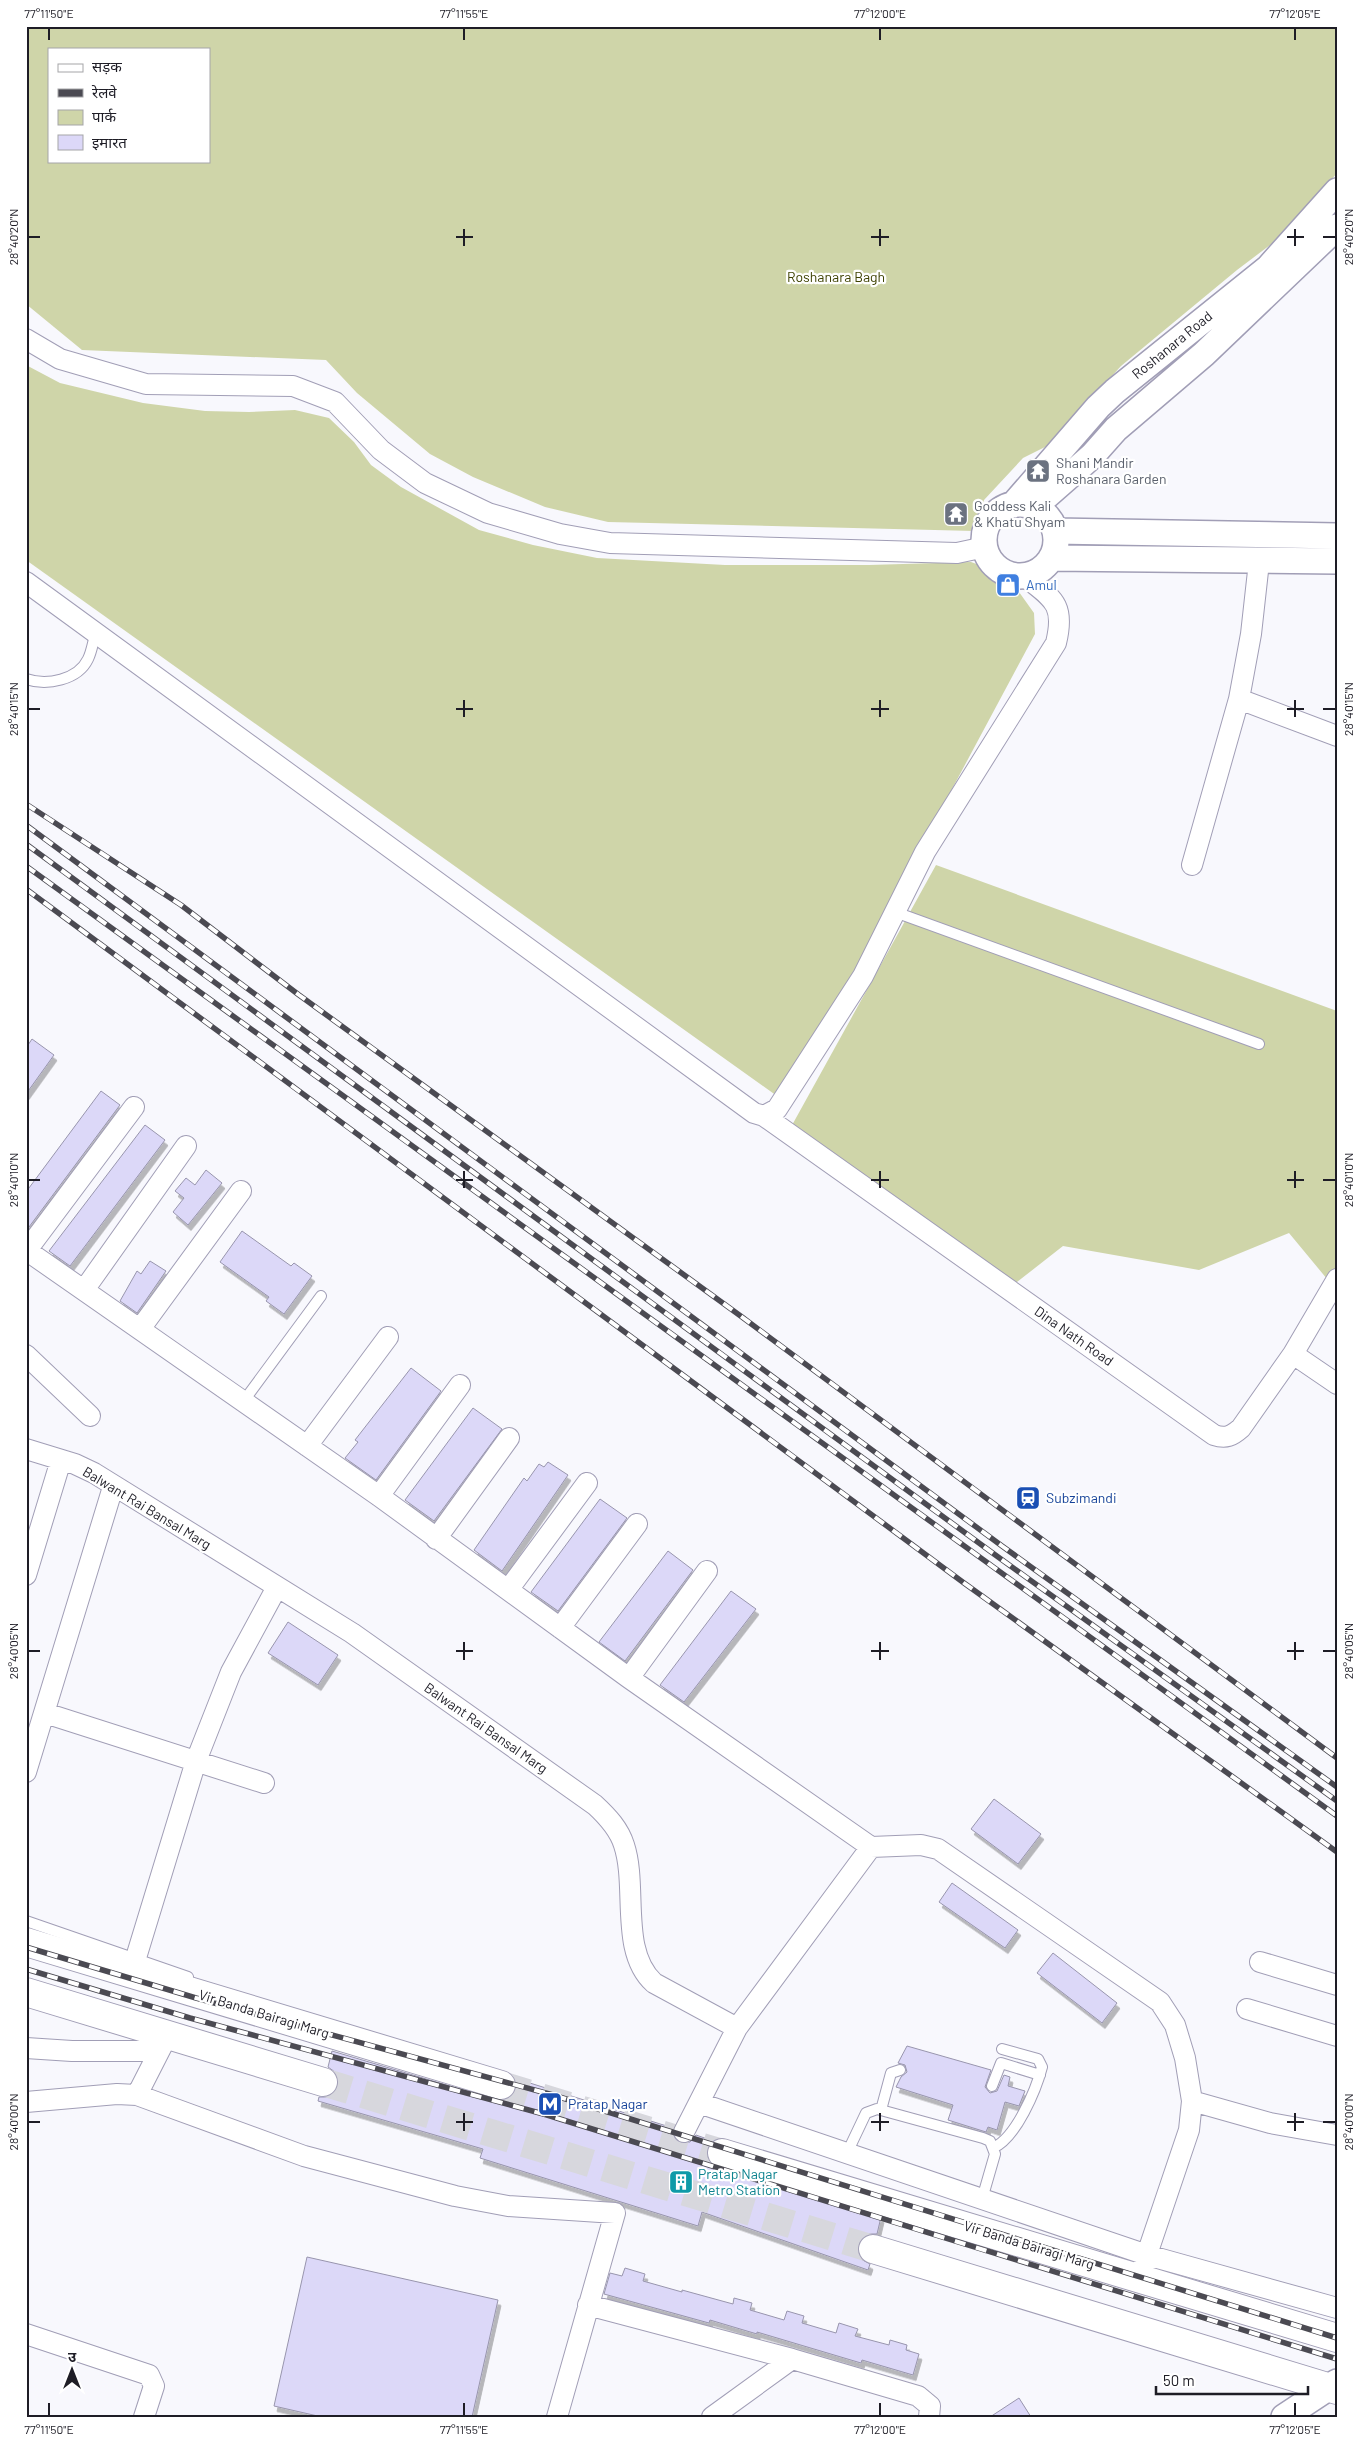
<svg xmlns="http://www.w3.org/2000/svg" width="1363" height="2443" viewBox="0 0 1363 2443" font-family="Barlow,'Noto Sans Devanagari',sans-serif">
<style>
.green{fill:#cfd5a9;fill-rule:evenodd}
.building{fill:#dcd8f8;stroke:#9895ad;filter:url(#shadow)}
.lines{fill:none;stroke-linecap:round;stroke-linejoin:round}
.secondary-tunnel{stroke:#d7d7dd;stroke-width:28;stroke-dasharray:28 14;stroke-linecap:butt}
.service-casing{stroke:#a19eb6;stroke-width:12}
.minor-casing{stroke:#a19eb6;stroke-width:22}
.tertiary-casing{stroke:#a19eb6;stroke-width:28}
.secondary-casing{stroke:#a19eb6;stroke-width:30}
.service{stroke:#fff;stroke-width:10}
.minor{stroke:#fff;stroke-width:20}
.tertiary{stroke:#fff;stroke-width:25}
.secondary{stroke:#fff;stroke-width:28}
.rail-casing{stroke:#4b4a52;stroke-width:5.5}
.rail{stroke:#fff;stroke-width:4;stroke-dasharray:11;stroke-linecap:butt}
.ticks{fill:none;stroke:#1e1d26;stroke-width:2}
.labels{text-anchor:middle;stroke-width:4.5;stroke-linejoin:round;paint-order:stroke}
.park-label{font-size:14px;fill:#3d4100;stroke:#fff}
.street-label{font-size:14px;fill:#1e1d26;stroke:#fff}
.worship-label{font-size:14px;fill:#5b616d;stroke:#fff;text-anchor:start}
.shop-label{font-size:14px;fill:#366cbe;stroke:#fff;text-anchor:start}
.transit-label{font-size:14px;fill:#164399;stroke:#fff;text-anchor:start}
.culture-label{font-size:14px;fill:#0d838f;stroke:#fff;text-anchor:start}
.neatline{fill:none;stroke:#1e1d26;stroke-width:2}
.ticks-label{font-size:12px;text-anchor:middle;fill:#1e1d26}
</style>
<defs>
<filter id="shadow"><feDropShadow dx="3" dy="5.5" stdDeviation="0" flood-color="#0004"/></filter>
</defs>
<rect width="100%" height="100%" fill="#f8f8fd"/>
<path class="green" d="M26 26H1337V173L1286 233 1237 270 1121 366 1049 445 1023 458 984 500 975 531 608 522 545 507 473 477 430 454 357 393 326 360 82 350 26 304ZM49 49H209V161H49Z
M26 365 60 383 143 403 205 411 249 412 295 410 329 418 354 442 371 465 401 487 479 530 533 545 597 558 725 565H869L971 562 993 570 1019 592 1034 613 1035 634 839 1000 777 1096 26 560Z
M936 865 1337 1011V1291L1289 1233 1199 1270 1063 1246 1012 1286 791 1127Z"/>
<path class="building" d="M32 1039 54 1055 26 1094V1048Z
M101 1091 120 1105 26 1231V1192Z
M145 1125 165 1140 70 1266 49 1251Z
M206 1170 222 1183 188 1225 173 1212 184 1198 175 1191 186 1178 195 1185Z
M242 1231 291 1266 294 1263 312 1276 284 1314 266 1301 269 1297 220 1262Z
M150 1261 166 1271 137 1313 120 1301 137 1271 141 1274Z
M411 1368 441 1391 376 1480 345 1458 358 1442 355 1440Z
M473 1408 502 1429 434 1521 405 1500Z
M548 1462 568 1475 502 1571 474 1550 524 1478 527 1481 539 1464 544 1467Z
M600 1499 627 1518 558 1611 531 1592Z
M668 1551 693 1570 625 1661 599 1642Z
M731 1591 756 1609 684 1702 660 1685Z
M288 1622 338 1655 318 1685 268 1653Z
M994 1799 1041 1834 1018 1864 971 1829Z
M952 1883 1018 1930 1005 1948 939 1902Z
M1053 1953 1117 2003 1102 2023 1037 1973Z
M907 2046 991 2070 985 2087 990 2093 997 2091 1004 2075 1010 2077 1008 2086 1025 2091 1019 2106 1005 2102 997 2130 988 2127 986 2132 948 2120 953 2105 896 2087 901 2077 907 2072 905 2065 898 2063Z
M332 2051 497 2100H505L512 2096 516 2089 514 2078 673 2128 674 2138 679 2143 690 2142 696 2135 713 2141 707 2148V2156L710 2163 717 2168 881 2217 877 2234H869L863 2237 858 2245V2253L861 2259 870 2264 868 2270 702 2212 698 2226 480 2158 483 2149 318 2101 319 2097H326L333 2094 338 2086V2079L335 2072 328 2067Z
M307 2257 498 2300 472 2417H322L274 2406Z
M625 2268 645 2274 643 2281 682 2292V2290L733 2304 734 2298 752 2303 750 2310 784 2320 787 2311 804 2316 802 2323 836 2333 839 2323 858 2329 855 2336 889 2345 890 2340 907 2345 906 2350 919 2354 913 2375 862 2360 861 2363 757 2332V2334L710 2320 709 2323 604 2294 610 2273 622 2276Z
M1019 2398 1031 2417H990Z"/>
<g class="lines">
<path class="secondary-tunnel" d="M323 2082 873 2249
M501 2085 722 2153"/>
<defs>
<path id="service" d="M26 679C47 686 78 680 88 659 92 651 93 641 96 632
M895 912 1259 1044
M243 1402 321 1296
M26 1921 188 1977
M992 2086 1001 2063 1040 2075
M881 2110 891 2073 900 2070
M993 2148C1016 2138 1036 2090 1042 2067L1038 2059 1002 2049
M847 2153 866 2113 877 2109 983 2138 990 2141 995 2154 982 2199"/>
<path id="minor" d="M26 339 60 359 146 384 293 386 335 402 381 450 425 483 488 513 560 534 610 543 957 553 985 547
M26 582 754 1113 764 1116 777 1109 863 976 925 852 1056 643C1066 602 1051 598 1023 575
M1239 699 1337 736
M1192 865 1239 699 1251 634 1259 562
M764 1116 1214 1435C1226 1439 1232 1436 1241 1428L1293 1354 1337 1279
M26 1250 379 1496 629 1678 871 1847 921 1845 938 1849 1160 2002 1175 2025 1185 2058 1192 2101 1189 2130 1139 2278
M27 1250 134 1107
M84 1290 186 1146
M140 1329 241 1191
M1293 1354 1337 1384
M26 1355 90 1416
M307 1446 388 1337
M26 1449 75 1464 94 1473 352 1633 595 1805C608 1817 619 1829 624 1845 638 1887 619 1951 654 1983L737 2028 684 2132
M379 1496 460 1385
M436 1539 509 1438
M26 1575 61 1460
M508 1590 587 1483
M560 1628 637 1524
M629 1678 707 1571
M45 1713 264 1783
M26 1772 113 1487
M1260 1962 1337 1985
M131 1974 196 1761 231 1672 277 1587
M1247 2009 1337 2036
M737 2028 871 1847
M26 2048 72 2051H159
M137 2095 164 2042
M1192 2101 1270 2123 1337 2135
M26 2102 117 2094 137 2095 304 2156 455 2196 508 2206 615 2213 557 2417
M699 2103 1147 2255 1337 2308
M588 2305 792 2359 918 2396 930 2406 929 2417
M26 2334 149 2375 154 2386 144 2417
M712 2417 792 2359"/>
<path id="tertiary" d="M984 540a36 36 0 1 1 72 0a36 36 0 1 1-72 0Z
M1013 505 1098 407 1115 391 1268 268 1337 191
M1034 507 1092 456 1116 429 1204 354 1337 227
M1055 531 1337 536
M1051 558 1337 561
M1284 2417 1337 2382"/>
<path id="secondary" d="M26 1942 501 2085
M26 1992 323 2082
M722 2153 1337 2338
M873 2249 1337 2390"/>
</defs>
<use href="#service" class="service-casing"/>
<use href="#minor" class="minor-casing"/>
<use href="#tertiary" class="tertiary-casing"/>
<use href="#secondary" class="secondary-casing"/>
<use href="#service" class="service"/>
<use href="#minor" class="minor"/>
<use href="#tertiary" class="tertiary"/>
<use href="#secondary" class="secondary"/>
<defs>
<path id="rail" d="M26 804 181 905 299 995 742 1317 1337 1758
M26 825 1002 1546 1337 1787
M26 844 994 1554 1337 1801
M26 866 1337 1816
M26 889 964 1583 1337 1852
M26 1947 196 1998 553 2095 1337 2338
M26 1969 190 2018 547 2115 1337 2359"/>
</defs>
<use href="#rail" class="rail-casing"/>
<use href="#rail" class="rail"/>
</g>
<path class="ticks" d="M49 28V40M464 28V40M880 28V40M1295 28V40M464 229V246M880 229V246M1295 229V246M28 237H40M456 237H473M871 237H889M1287 237H1304M1323 237H1336M464 700V717M880 700V717M1295 700V717M28 709H40M456 709H473M871 709H889M1287 709H1304M1323 709H1336M464 1171V1188M880 1171V1188M1295 1171V1188M28 1180H40M456 1180H473M871 1180H889M1287 1180H1304M1323 1180H1336M464 1642V1660M880 1642V1660M1295 1642V1660M28 1651H40M456 1651H473M871 1651H889M1287 1651H1304M1323 1651H1336M464 2113V2131M880 2113V2131M1295 2113V2131M28 2122H40M456 2122H473M871 2122H889M1287 2122H1304M1323 2122H1336M49 2403V2416M464 2403V2416M880 2403V2416M1295 2403V2416"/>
<defs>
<symbol id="temple-square" viewBox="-11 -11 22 22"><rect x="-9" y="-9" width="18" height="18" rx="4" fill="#6b7280" stroke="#fff"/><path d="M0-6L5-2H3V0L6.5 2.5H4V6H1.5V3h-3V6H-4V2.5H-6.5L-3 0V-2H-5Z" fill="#fff"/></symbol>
<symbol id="shop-square" viewBox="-11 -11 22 22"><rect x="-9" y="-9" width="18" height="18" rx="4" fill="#3f7fe0" stroke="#fff"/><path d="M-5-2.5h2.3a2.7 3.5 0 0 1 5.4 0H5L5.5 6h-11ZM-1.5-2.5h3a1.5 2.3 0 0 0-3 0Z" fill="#fff"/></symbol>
<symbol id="station-square" viewBox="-11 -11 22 22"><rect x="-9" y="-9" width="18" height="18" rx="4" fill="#1a4fb4" stroke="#fff"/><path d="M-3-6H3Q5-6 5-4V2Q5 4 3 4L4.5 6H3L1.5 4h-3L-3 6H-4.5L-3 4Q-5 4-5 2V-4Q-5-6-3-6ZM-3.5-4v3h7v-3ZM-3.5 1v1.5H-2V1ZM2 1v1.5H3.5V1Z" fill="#fff"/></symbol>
<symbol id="metro-square" viewBox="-11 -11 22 22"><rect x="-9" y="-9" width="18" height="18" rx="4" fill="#1a4fb4" stroke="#fff"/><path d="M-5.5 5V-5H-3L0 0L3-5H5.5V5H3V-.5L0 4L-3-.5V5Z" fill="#fff"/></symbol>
<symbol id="building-square" viewBox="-11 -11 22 22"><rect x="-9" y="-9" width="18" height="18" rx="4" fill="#0f9aa8" stroke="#fff"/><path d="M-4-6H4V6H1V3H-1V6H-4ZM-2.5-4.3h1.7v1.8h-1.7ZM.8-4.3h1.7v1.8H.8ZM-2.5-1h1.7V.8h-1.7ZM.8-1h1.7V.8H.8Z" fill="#fff"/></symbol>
</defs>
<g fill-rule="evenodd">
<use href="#temple-square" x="1024" y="457" width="28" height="28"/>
<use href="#temple-square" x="942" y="500" width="28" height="28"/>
<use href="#shop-square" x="994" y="571" width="28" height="28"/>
<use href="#station-square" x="1014" y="1484" width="28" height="28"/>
<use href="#metro-square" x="536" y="2090" width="28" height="28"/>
<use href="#building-square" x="667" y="2168" width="28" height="28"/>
</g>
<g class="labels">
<g class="park-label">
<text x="836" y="282">Roshanara Bagh</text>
</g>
<g class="street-label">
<text transform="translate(1172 345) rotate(-39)" y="5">Roshanara Road</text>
<text transform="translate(1074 1336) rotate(35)" y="5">Dina Nath Road</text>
<text transform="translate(147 1508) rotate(31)" y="5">Balwant Rai Bansal Marg</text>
<text transform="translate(486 1728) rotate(35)" y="5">Balwant Rai Bansal Marg</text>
<text transform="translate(264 2014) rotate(17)" y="5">Vir Banda Bairagi Marg</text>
<text transform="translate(1029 2245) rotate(17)" y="5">Vir Banda Bairagi Marg</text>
</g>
<g class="worship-label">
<text x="1056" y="468">Shani Mandir<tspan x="1056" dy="16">Roshanara Garden</tspan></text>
<text x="974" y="511">Goddess Kali<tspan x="974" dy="16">&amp; Khatu Shyam</tspan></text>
</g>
<g class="shop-label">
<text x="1026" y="590">Amul</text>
</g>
<g class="transit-label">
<text x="1046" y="1503">Subzimandi</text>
<text x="568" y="2109">Pratap Nagar</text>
</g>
<g class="culture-label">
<text x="698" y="2179">Pratap Nagar<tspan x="698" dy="16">Metro Station</tspan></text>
</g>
</g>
<rect width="1363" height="2443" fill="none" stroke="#ffffff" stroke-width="55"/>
<rect x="48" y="48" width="162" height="115" fill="#ffffff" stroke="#a5a5a8"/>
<rect x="58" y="64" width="25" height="8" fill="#ffffff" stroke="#a5a5a8"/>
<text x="92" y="72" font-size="15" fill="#1e1d26">सड़क</text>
<rect x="58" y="89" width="25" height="8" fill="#4b4a52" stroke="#a5a5a8"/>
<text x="92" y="98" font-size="15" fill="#1e1d26">रेलवे</text>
<rect x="58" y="110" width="25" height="15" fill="#cfd5a9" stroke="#a5a5a8"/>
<text x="92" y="122" font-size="15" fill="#1e1d26">पार्क</text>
<rect x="58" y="135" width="25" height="15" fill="#dcd8f8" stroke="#a5a5a8"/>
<text x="92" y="148" font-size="15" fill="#1e1d26">इमारत</text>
<g transform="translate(72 2370)" stroke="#ffffff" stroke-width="4" paint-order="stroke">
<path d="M0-4L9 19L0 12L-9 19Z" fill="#1e1d26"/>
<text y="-8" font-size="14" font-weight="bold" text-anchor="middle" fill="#1e1d26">उ</text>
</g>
<path d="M1156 2386v8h152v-8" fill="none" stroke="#1e1d26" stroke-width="2.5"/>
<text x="1163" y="2386" font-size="15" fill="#1e1d26" stroke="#ffffff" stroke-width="4" paint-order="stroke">50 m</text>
<rect x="28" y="28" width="1308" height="2388" class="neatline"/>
<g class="ticks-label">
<text x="49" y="18">77°11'50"E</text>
<text x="464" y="18">77°11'55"E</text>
<text x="880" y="18">77°12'00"E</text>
<text x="1295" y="18">77°12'05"E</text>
<text transform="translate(14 237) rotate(-90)" y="4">28°40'20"N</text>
<text transform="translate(1349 237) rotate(-90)" y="4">28°40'20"N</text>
<text transform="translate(14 709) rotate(-90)" y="4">28°40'15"N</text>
<text transform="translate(1349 709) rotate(-90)" y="4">28°40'15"N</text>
<text transform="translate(14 1180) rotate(-90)" y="4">28°40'10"N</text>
<text transform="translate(1349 1180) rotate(-90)" y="4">28°40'10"N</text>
<text transform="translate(14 1651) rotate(-90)" y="4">28°40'05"N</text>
<text transform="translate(1349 1651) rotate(-90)" y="4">28°40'05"N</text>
<text transform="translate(14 2122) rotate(-90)" y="4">28°40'00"N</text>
<text transform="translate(1349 2122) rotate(-90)" y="4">28°40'00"N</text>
<text x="49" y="2434">77°11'50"E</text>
<text x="464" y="2434">77°11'55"E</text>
<text x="880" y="2434">77°12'00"E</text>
<text x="1295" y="2434">77°12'05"E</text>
</g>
</svg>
